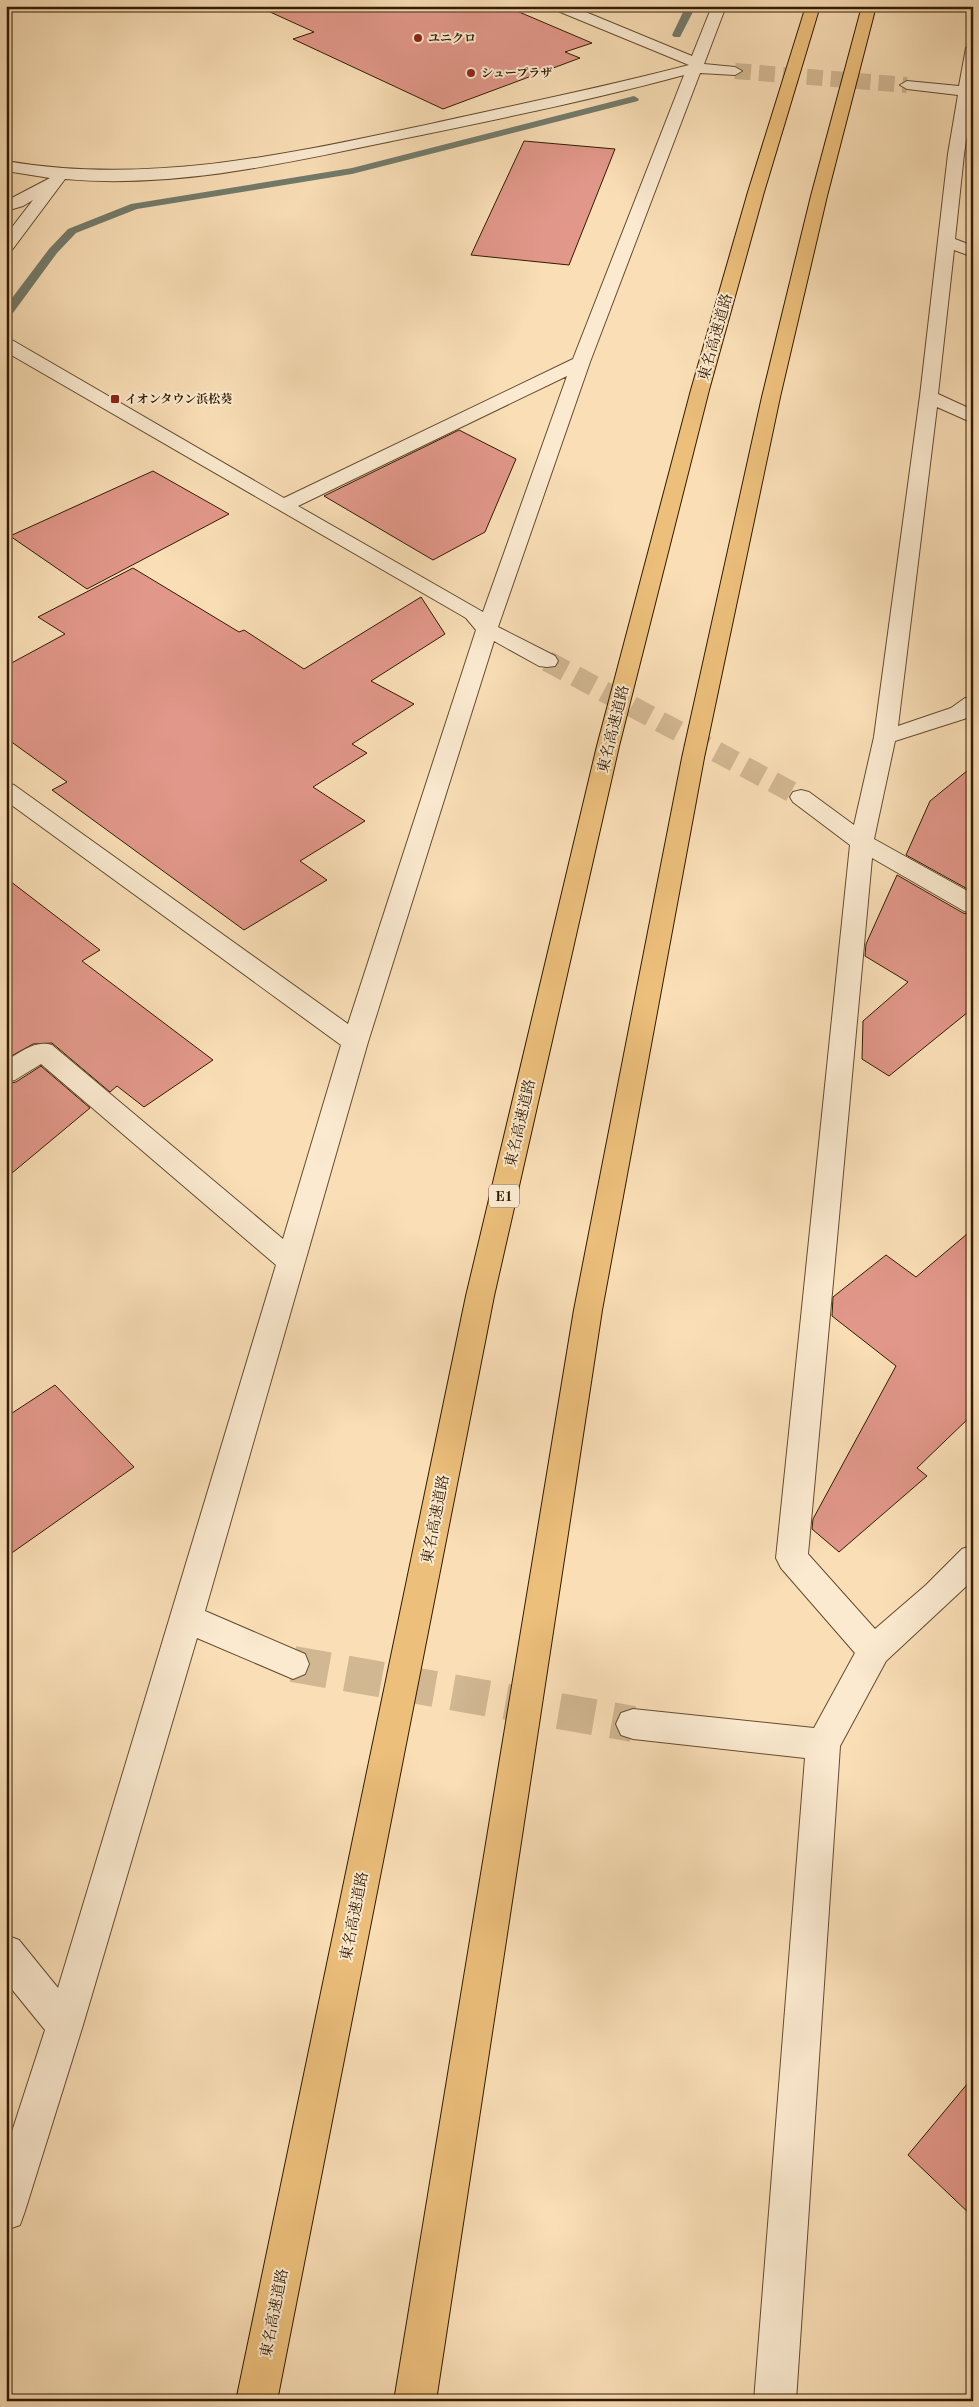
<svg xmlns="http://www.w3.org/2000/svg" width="979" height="2407" viewBox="0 0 979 2407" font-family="'Old Standard TT','Noto Serif JP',serif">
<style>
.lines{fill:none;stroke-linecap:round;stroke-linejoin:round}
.stream{fill:#737b6b;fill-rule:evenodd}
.building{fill:#e19789;stroke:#331b00}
.minor-tunnel-far2{stroke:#d1b792;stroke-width:16;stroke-dasharray:16 8;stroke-linecap:butt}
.minor-tunnel-far1{stroke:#d1b792;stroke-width:21;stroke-dasharray:21 11;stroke-linecap:butt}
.minor-tunnel{stroke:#d1b792;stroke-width:36;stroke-dasharray:36 18;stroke-linecap:butt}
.minor-casing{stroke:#644c2e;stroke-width:2}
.highway-casing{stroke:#331b00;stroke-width:2}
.minor{fill:#fbead0;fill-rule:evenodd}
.highway{fill:#ecbf7b;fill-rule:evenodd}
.poi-dot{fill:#8f2418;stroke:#fbead0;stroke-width:2}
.labels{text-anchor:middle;stroke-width:4;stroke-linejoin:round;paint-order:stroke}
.far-poi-label{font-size:12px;font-weight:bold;fill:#331b00;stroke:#fbead0;text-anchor:start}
.shield{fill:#fbead0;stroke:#6f593e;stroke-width:1}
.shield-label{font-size:14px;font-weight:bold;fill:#331b00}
.street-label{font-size:15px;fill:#331b00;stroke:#fbead0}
</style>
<rect width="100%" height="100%" fill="#f9deb6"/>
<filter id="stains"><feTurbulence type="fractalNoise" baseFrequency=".004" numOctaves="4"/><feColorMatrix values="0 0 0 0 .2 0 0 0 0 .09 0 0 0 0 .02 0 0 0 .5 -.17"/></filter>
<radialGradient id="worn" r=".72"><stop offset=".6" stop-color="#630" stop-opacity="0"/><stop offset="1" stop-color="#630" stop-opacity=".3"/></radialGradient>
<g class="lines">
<path class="stream" d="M686 6H696L680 37H674L672 35Z
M634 96 639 99 638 101 352 174 137 209 76 233 57 253 10 317H6V306L49 249 68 229 131 204 352 168Z"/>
</g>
<path class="building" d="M257 6H505L592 43 565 52 580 58 443 109 293 39 314 32Z
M524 141 615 149 569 265 471 255Z
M459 430 516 459 485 532 433 560 324 496Z
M153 471 229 514 87 589 10 536Z
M133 568 239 632 244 630 304 669 421 597 445 634 371 681 414 704 352 744 367 753 313 787 365 821 300 861 327 880 244 930 52 790 67 782 6 738V666L65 634 38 617Z
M973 766V892L906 855 930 801Z
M897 875 963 913 973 915V1008L889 1076 862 1059 863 1021 908 982 865 956 866 944Z
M6 878 100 950 82 961 213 1060 144 1107 117 1086 110 1092 52 1043 33 1044 6 1059Z
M41 1066 90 1108 6 1178V1084L16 1082Z
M973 1229V1414L917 1468 927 1476 839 1552 812 1529 813 1519 896 1366 832 1316 833 1297 886 1255 916 1277Z
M55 1385 134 1467 6 1557V1417Z
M973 2077V2217L908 2155Z"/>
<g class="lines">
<path class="minor-tunnel-far2" d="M735 71 907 85"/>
<path class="minor-tunnel-far1" d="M547 661 801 797"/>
<path class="minor-tunnel" d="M293 1664 633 1724"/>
<defs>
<path id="minor" d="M551 6H571L692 56 712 6H726L704 64 735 67 742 71 735 75 700 73 590 362 498 627 555 656 558 661 555 666 547 667 539 666 494 641 368 1042 205 1611 305 1654 309 1664 305 1674 293 1679 197 1638 83 2025 25 2211 20 2225 6 2230V2150L45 2030 6 1982V1935L19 1940 58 1988 276 1265 41 1064 15 1080 6 1082V1061C21 1052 35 1040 52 1045L283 1239 341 1045 6 801V783L14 785 348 1024 476 630 466 618 6 352V339L12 340 284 498 573 359 684 75C588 101 489 121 392 141 286 163 174 189 65 179L12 250 6 251V235L33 200 23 206 6 211V201L50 178 6 171V161C150 186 294 153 435 123 520 104 605 87 689 65L553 9ZM567 376 483 612 298 506Z
M973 44V96L964 154 955 239 973 246V257L954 250 938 394 973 410V423L937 407 898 726 951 708 965 698 973 697V713L967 718 895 741 874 839 973 894V913L964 911 872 858 808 1554 875 1629 926 1585 962 1549 973 1545V1580L886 1661 840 1746 796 2401H754L805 1758 633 1739 621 1735 616 1724 621 1713 633 1709 814 1728 855 1653 781 1568 776 1558 850 845 793 802 790 797 793 792 801 790 809 792 854 825 874 737 920 396 948 154 958 95 907 89 900 85 907 81 959 86 966 48Z"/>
<path id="highway" d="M806 6H820L764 192 709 390 619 746 494 1296 277 2401H236L466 1296 597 746 691 390 748 192Z
M862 6H876L827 196 780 397 704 758 602 1310 436 2401H394L574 1310 682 758 762 397 811 196Z"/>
</defs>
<use href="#minor" class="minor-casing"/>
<use href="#highway" class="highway-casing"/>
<use href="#minor" class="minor"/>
<use href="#highway" class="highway"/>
</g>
<g class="poi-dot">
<circle cx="418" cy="38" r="5"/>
<circle cx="471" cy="73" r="5"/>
<rect x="110" y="394" width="10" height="10" rx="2.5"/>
</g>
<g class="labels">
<g class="far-poi-label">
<text x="428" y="42">ユニクロ</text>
<text x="481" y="77">シュープラザ</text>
<text x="125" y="403">イオンタウン浜松葵</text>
</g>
<rect class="shield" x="489" y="1184.5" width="30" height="23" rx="4"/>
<g class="shield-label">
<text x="504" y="1201">E1</text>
</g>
<g class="street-label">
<text transform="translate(715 337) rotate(-74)" y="5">東名高速道路</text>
<text transform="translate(613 729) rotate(-76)" y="5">東名高速道路</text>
<text transform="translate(520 1123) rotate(-77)" y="5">東名高速道路</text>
<text transform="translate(435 1519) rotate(-79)" y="5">東名高速道路</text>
<text transform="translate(354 1916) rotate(-79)" y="5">東名高速道路</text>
<text transform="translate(274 2313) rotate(-79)" y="5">東名高速道路</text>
</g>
</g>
<rect width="979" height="2407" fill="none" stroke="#f9deb6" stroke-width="25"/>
<rect x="8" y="8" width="964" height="2392" fill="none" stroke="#331b00" stroke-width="2.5"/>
<rect x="12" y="12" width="954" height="2382" fill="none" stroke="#331b00"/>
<rect width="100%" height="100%" filter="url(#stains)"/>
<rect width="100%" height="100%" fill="url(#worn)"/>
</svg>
